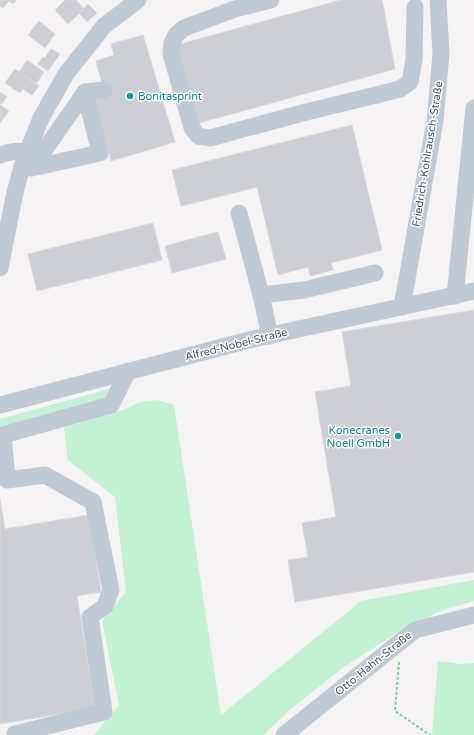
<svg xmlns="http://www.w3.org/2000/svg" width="474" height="735" viewBox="0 0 474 735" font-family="'Varela Round',sans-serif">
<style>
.green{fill:#c3f1d5}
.building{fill:#cdcfd5;stroke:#d7d9de}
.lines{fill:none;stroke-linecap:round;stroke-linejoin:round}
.path{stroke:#7ad0a6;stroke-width:2;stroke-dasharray:3 2;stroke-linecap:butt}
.minor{stroke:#c1cad2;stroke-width:17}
.culture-dot{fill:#0f9aa8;stroke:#fff;stroke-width:1.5}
.labels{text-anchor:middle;stroke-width:3;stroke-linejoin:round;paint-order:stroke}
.culture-label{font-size:11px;fill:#0d838f;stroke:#fff;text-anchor:start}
.street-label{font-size:11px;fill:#4a5661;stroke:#fff}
</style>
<rect width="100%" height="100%" fill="#f5f3f3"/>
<path class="green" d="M109 389 107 395 103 401 0 428V419Z
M157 400 174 405 221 715 361 601 474 580V601L446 609 408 626 344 667 291 709 263 735H94L119 705 102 621 126 592 115 497 68 460 64 427 80 423 123 410 140 402Z
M438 661 461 664 474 663V735H432Z"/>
<path class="building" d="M0 0H17L13 4 9 1 3 8 0 6Z
M65 0H76L84 9 68 24 55 10Z
M341 0H382L395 69 199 123 177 45Z
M88 4 97 13 87 22 79 13Z
M39 21 55 34 45 48 28 35Z
M143 35 175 142 111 161 93 98 105 94 96 61 114 55 111 44Z
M51 49 60 54 53 64 45 58Z
M43 57 53 64 48 71 38 64Z
M27 60 44 72 36 84 19 72Z
M15 69 30 80 20 93 5 83Z
M30 80 39 86 32 95 23 89Z
M0 92 7 97 1 104 0 103Z
M0 105 9 111 0 123Z
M352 125 382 250 331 263 333 270 310 276 308 267 278 275 257 187 181 206 172 170Z
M153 223 162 260 37 291 28 254Z
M218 232 226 259 172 273 165 246Z
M474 310V572L295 602 288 560 308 557 302 523 336 517 315 392 351 386 342 332Z
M0 499 5 529 89 515 101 592 77 596 95 708 0 724Z"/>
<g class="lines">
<path class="path" d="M399 662 395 711 430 735"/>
<path class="minor" d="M271 0 235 9 184 28 176 35 172 43 171 54 192 128 198 136 210 138 306 112 368 97 400 89 410 82 414 59 415 7
M0 155C10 152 17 150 27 152
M22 166 32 168 100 153 85 92 104 90
M32 168 85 92
M239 213 261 295
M0 268 14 197 22 166 41 118 66 74 104 26 138 0
M455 296 474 108
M402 307 435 121 441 54 438 0
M270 336 261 295 304 290 375 273
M0 405 253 339 474 291
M15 735V734L104 712 90 617 105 606 111 590 93 502 45 475 7 480 3 435 111 405 128 371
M284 735 415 630 474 615"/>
</g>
<g class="culture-dot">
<circle cx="130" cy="96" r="4"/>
<circle cx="398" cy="436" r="4"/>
</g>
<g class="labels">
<g class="culture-label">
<text x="138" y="100">Bonitasprint</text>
<text x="390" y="434" text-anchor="end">Konecranes<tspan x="390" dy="13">Noell GmbH</tspan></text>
</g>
<g class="street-label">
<text transform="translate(427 154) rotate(-81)" y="4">Friedrich-Kohlrausch-Straße</text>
<text transform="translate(236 344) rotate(-14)" y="4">Alfred-Nobel-Straße</text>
<text transform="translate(373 663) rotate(-39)" y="4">Otto-Hahn-Straße</text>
</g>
</g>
</svg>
